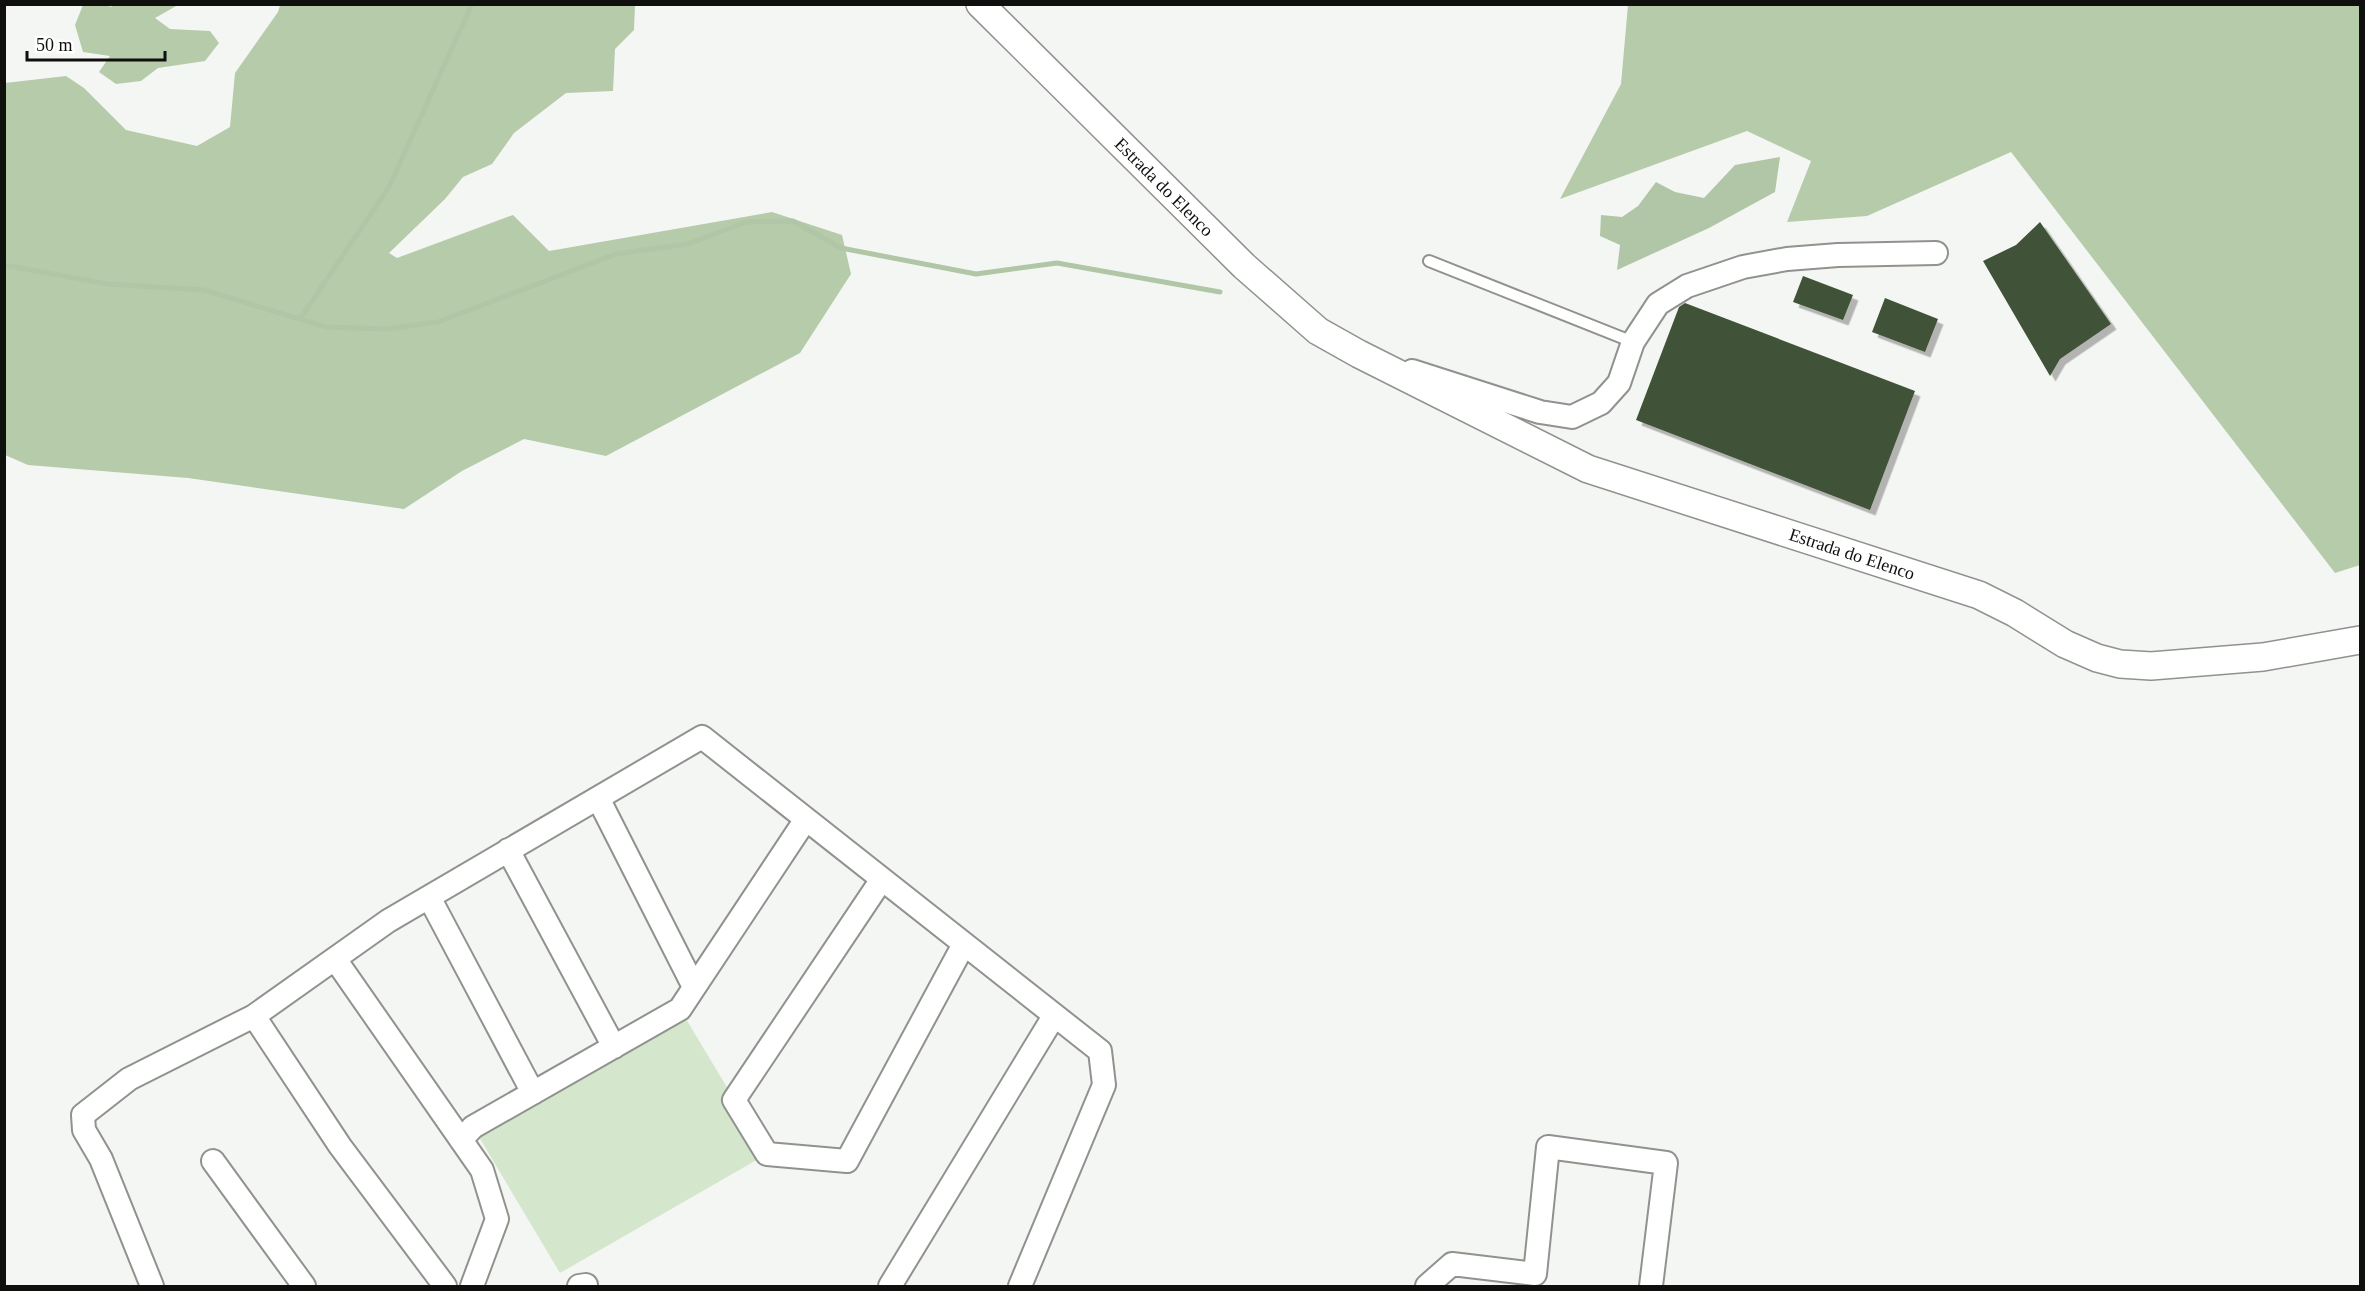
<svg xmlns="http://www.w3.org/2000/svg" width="2365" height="1291" viewBox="0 0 2365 1291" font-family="Georgia,serif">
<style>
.green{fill:#d4e6cc}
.forest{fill:#b5cbaa}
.water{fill:#b0c6a6}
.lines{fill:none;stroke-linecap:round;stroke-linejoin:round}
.stream{stroke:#b0c6a6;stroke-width:5}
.building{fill:#405337;filter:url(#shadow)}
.service-casing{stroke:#90928e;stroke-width:14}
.minor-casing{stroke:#90928e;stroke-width:26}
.tertiary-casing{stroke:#90928e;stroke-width:30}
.service{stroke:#fff;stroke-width:10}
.minor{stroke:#fff;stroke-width:22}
.tertiary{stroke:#fff;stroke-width:27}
.labels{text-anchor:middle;stroke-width:6;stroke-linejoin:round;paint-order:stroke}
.street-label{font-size:18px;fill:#0f0f0e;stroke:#fff}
</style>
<defs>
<filter id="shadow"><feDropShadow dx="5.5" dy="5.5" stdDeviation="0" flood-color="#0004"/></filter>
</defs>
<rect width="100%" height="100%" fill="#f4f6f3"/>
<path class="green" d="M680 1009 767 1154 560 1273 473 1127Z"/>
<path class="forest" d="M114 4 178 5 155 18 170 29 210 31 219 43 205 61 158 68 141 81 116 84 99 72 110 56 83 52 75 25 83 5H106L111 7Z
M280 5H635L634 30 615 49 613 91 566 93 514 133 492 164 463 177 445 199 389 253 397 258 513 215 549 251 772 212 842 235 851 274 800 353 606 456 524 439 462 471 404 509 188 478 28 465 5 455V83L66 76 84 88 126 130 197 146 230 127 235 73 278 12Z
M1628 5H2360V565L2335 573 2011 152 1867 216 1787 222 1811 161 1747 131 1560 199 1621 84Z"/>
<path class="water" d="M1780 157 1775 192 1709 228 1617 270 1620 245 1600 236 1601 215 1622 217 1638 206 1656 182 1675 192 1704 198 1735 165Z"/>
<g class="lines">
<path class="stream" d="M4 265 107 284 204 290 326 327 386 329 438 322 616 254 688 244 746 222 793 221 841 248 976 274 1057 263 1220 292
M300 319 389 187 472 4"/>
</g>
<path class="building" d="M2040 222 2111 324 2060 359 2050 376 1983 261 2016 245Z
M1803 276 1853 295 1843 320 1793 302Z
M1885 298 1938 319 1925 352 1872 332Z
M1685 303 1915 391 1870 510 1636 420 1679 307Z"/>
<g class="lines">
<defs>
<path id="service" d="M1429 261 1633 342"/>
<path id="minor" d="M1412 371 1540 412 1572 417 1601 403 1619 383 1633 342 1658 304 1687 286 1743 267 1787 259 1838 255 1936 253
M598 798 694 987
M508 850 614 1047
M882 879 734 1100 767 1154 847 1161 964 944
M429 897 533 1093
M335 959 482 1170 497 1219 472 1286
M254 1016 340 1146 445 1286
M461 1140 473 1127 680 1009 806 819
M213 1161 304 1286
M152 1286 101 1159 84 1130 83 1115 129 1079 254 1016 388 921 702 737 1100 1051 1104 1085 1020 1286
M579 1286 586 1285
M890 1286 1054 1016
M1427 1286 1452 1264 1535 1274 1548 1147 1666 1163 1651 1286"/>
<path id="tertiary" d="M980 4 1244 266 1318 331 1359 354 1588 469 1979 595 2015 613 2065 644 2097 658 2120 664 2151 666 2263 657 2360 640"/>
</defs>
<use href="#service" class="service-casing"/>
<use href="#minor" class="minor-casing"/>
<use href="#tertiary" class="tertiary-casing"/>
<use href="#service" class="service"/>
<use href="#minor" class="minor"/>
<use href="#tertiary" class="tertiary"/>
</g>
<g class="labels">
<g class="street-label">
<text transform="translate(1164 187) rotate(45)" y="6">Estrada do Elenco</text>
<text transform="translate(1852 554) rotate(18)" y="6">Estrada do Elenco</text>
</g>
</g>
<rect width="2365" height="1291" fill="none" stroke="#0f0f0e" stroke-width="12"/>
<path d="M27 51v9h138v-9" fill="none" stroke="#0f0f0e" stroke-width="3"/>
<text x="36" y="51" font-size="18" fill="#0f0f0e" stroke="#ffffff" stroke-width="4.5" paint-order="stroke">50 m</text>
</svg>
